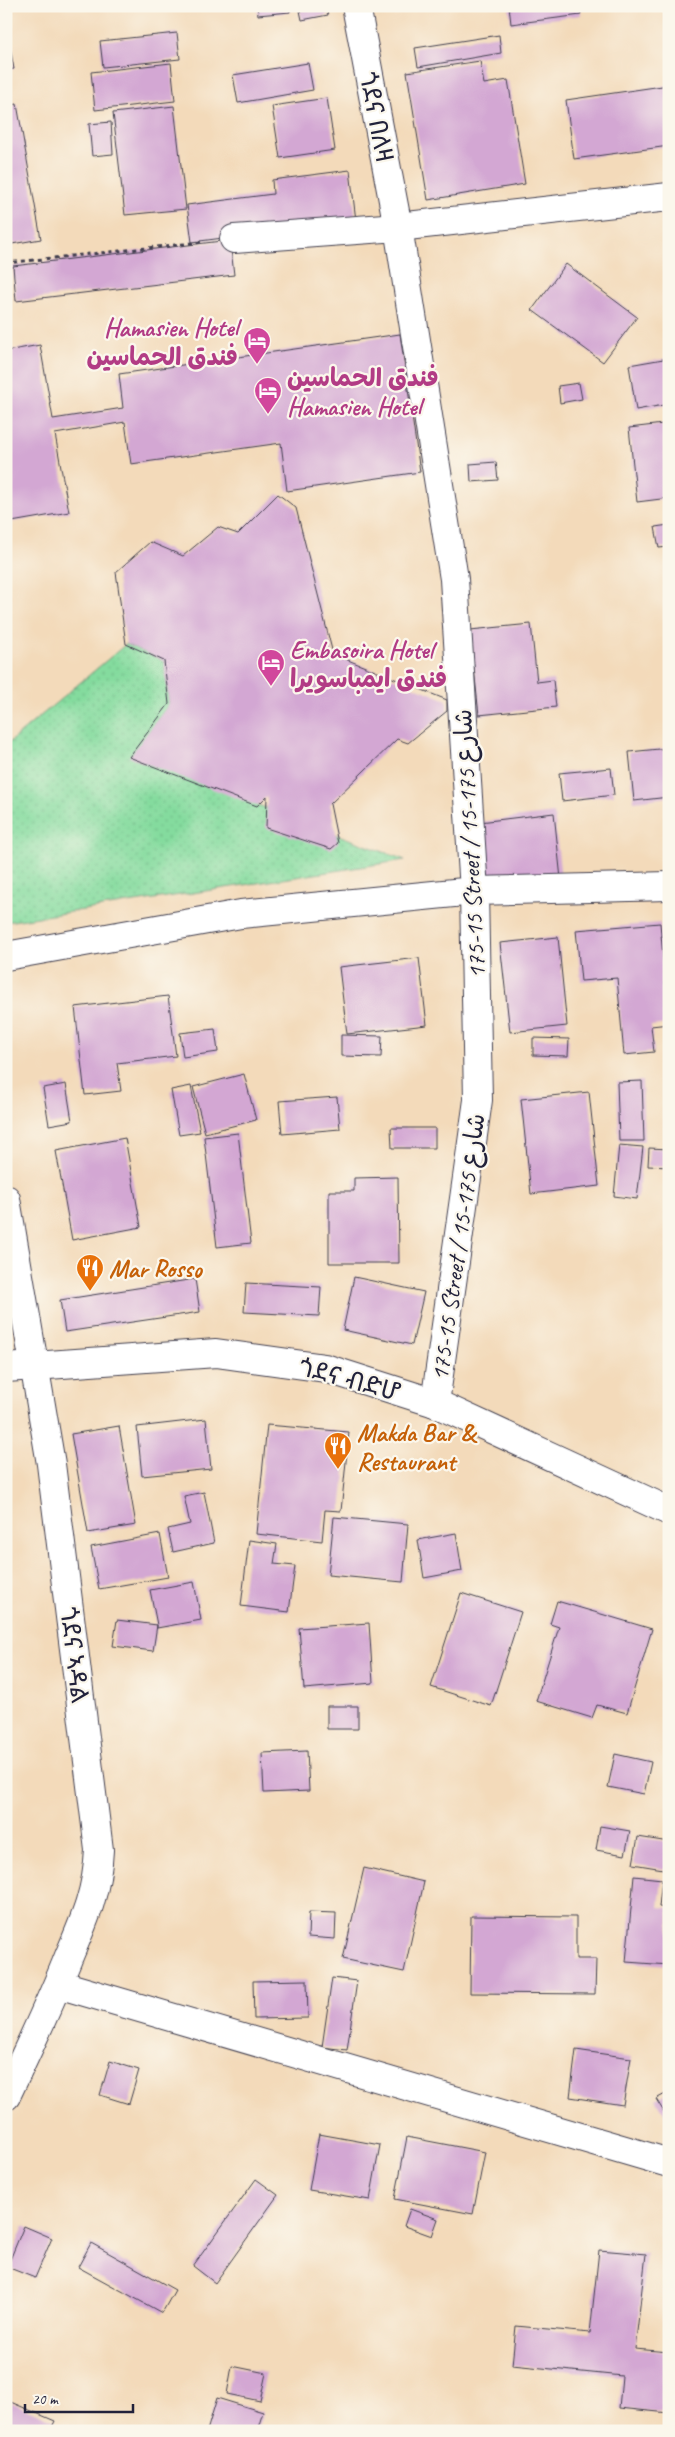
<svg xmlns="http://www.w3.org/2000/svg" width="675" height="2437" viewBox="0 0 675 2437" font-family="Caveat,'Playpen Sans Arabic','Noto Sans Ethiopic',sans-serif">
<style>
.garden{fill:url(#garden-dots);stroke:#537e6c}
.building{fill:#d3a7d3}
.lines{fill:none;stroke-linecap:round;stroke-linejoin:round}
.minor-casing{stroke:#413e4e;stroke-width:30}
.tertiary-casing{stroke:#413e4e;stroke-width:30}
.secondary-casing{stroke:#413e4e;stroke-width:30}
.path{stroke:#413e4e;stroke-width:3;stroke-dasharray:4 4;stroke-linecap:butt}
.minor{stroke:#fff;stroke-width:28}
.tertiary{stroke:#fff;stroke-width:28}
.secondary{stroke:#fff;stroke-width:28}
.labels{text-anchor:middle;stroke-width:4.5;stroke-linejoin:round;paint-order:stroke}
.street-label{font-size:25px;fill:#22223b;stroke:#fbf7ec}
.hotel-label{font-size:25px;font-weight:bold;fill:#b23c85;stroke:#fbf7ec;text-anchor:start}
.food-label{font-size:25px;font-weight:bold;fill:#c56008;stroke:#fbf7ec;text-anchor:start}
</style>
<defs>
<pattern id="garden-dots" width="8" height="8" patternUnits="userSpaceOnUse" patternTransform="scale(1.25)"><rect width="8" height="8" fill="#84db9e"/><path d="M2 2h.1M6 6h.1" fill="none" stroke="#72bc89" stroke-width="1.8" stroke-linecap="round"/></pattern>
</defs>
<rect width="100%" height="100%" fill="#fbf7ec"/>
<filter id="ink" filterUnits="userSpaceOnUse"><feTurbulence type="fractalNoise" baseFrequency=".02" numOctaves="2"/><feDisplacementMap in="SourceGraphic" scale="10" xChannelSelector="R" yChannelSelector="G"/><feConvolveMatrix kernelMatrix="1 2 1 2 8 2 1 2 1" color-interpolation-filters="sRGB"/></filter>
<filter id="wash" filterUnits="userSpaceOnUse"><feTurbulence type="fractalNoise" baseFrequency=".0096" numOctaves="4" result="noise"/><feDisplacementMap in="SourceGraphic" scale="20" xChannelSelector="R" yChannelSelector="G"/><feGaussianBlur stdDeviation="1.12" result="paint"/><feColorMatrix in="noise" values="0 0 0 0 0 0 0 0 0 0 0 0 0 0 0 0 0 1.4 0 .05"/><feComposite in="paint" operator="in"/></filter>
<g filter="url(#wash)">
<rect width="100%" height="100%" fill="#f3daba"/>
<path class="garden" d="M126 644 164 661 169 704 130 757 405 860 6 922V745Z"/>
<g id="blocks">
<path class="building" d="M257 6H289L290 12 258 15Z
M299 6H326L328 15 302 20Z
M509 6H580L581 15 511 24Z
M6 24 14 69 6 70Z
M177 33 180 59 103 67 100 41Z
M499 35 501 53 418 67 415 48Z
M480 61 484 84 508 80 525 184 428 200 407 72Z
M171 63 175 101 95 110 91 72Z
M308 63 313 90 238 103 233 75Z
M669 85V146L574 159 566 100Z
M327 98 335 150 280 158 272 106Z
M17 104 41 239 6 245V106Z
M174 106 186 209 125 215 113 113Z
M111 122 113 154 92 156 89 124Z
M350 170 356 221 192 242 187 205 273 194 272 180Z
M230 240 234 275 16 301 13 266Z
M566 264 637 317 603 362 532 310Z
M400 334 420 472 287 491 281 443 131 464 125 422 55 434 69 512 6 523V351L40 345 53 419 123 408 119 374Z
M669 358V404L636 410 629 365Z
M579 383 582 399 560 403 558 386Z
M663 424 669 498 637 502 629 428Z
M496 462 498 480 471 482 470 464Z
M278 494 296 508 333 654 447 700V711L408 743 397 739 330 804 338 843 331 849 266 828 267 796 257 806 129 757 169 704 164 661 126 644 116 572 150 542 183 556 218 527 238 534Z
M669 525V547L659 548 655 527Z
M531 624 537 682 553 680 556 707 479 715 470 630Z
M669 748V797L634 801 629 752Z
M611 768 614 795 562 801 559 773Z
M554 813 561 879 487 887 480 822Z
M660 923 669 1024 651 1026 654 1052 624 1055 617 978 581 981 576 930Z
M558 937 567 1026 510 1032 500 943Z
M419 958 427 1025 347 1034 339 967Z
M168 996 176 1056 117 1063 121 1091 85 1095 75 1007Z
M215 1029 218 1052 183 1057 180 1033Z
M341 1035 382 1036 381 1057 341 1056Z
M533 1038 569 1039 568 1056 533 1055Z
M244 1074 256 1120 205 1133 193 1087Z
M642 1081 644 1141H619L617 1082Z
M66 1084 72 1121 49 1125 43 1088Z
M191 1086 200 1132 179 1135 171 1090Z
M589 1092 599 1186 531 1194 521 1099Z
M337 1097 340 1129 282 1134 279 1101Z
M391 1128H435V1148H392Z
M238 1133 251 1243 217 1247 204 1137Z
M125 1138 141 1227 72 1240 56 1151Z
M619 1145 643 1147 637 1199 614 1196Z
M649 1148 669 1149V1167L648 1166Z
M398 1177 399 1263H329V1191H354V1178Z
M354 1277 424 1292 412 1345 343 1330Z
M195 1279 200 1312 65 1332 60 1300Z
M246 1283 321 1287 319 1316 244 1312Z
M206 1419 211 1469 142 1476 137 1427Z
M267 1425 349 1432 341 1511 325 1510 322 1541 256 1534Z
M119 1426 136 1525 88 1533 71 1434Z
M204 1492 214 1543 173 1552 168 1529 190 1524 184 1496Z
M334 1517 408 1524 403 1582 328 1575Z
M456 1533 462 1571 424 1578 418 1540Z
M160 1534 168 1577 99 1589 91 1547Z
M249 1540 277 1544 274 1564 295 1566 289 1612 241 1606Z
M194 1582 201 1620 157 1628V1625L153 1651 113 1646 117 1620 157 1625 150 1590Z
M461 1593 521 1612 491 1706 431 1687Z
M557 1601 652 1629 627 1713 597 1705 592 1718 536 1701 559 1627 550 1624Z
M369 1623 373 1683 304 1689 299 1628Z
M327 1706H358V1729H327Z
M307 1751 309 1791 264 1793 262 1753Z
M615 1754 651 1762 644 1794 608 1787Z
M600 1826 630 1831 625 1855 596 1850Z
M638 1837 669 1842V1870L633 1864Z
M364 1868 424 1882 404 1972 343 1959Z
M634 1876 662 1879 659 1907 669 1908V1965L626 1962Z
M309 1912 336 1913 335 1939 308 1937Z
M471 1916 576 1917V1959H596L595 1994 470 1993Z
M332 1978 357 1981 347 2050 322 2047Z
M307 1980 308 2018 254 2019 253 1981Z
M576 2050 631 2058 623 2105 570 2097Z
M110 2061 139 2070 129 2104 100 2095Z
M669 2092V2120L656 2099Z
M319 2134 380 2145 370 2200 309 2190Z
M407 2137 485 2152 473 2214 395 2199Z
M256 2179 278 2195 215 2283 193 2266Z
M410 2209 438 2219 432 2236 404 2226Z
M24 2226 52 2238 35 2278 7 2267Z
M91 2243 175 2290 162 2313 78 2267Z
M599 2250 646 2254 635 2349 669 2352V2413L619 2408 622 2376 512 2365 516 2326 590 2333Z
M232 2366 266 2373 260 2401 227 2394Z
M217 2398 263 2412 257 2431H207Z
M6 2400 55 2421 50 2431H6Z"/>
</g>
</g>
<g filter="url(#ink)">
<use href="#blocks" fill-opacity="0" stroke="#413e4e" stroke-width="1"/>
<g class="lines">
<defs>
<path id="minor" d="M356 6 398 227 454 579 474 891 478 1100 435 1403
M6 956 241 914 474 891 669 886
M58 1984 669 2163"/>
<path id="tertiary" d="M234 239 398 227 669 197
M6 1199 51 1464 99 1850C97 1892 85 1919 69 1956 50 2004 28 2050 6 2096"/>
<path id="secondary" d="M6 1368 216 1353 325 1368 435 1403 669 1511"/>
</defs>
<use href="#minor" class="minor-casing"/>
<use href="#tertiary" class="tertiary-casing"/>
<use href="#secondary" class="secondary-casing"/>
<path class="path" d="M6 263 203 242"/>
<use href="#minor" class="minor"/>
<use href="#tertiary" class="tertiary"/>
<use href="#secondary" class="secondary"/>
</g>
</g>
<defs>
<symbol id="hotel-pin" viewBox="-11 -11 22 30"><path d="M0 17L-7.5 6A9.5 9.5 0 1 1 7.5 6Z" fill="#d1479c" stroke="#fbf7ec"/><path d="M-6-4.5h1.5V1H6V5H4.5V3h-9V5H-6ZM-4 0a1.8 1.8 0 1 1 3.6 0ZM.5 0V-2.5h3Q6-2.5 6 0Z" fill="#fff"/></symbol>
<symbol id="restaurant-pin" viewBox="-11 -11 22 30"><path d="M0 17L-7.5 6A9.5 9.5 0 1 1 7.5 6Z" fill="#e8710a" stroke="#fbf7ec"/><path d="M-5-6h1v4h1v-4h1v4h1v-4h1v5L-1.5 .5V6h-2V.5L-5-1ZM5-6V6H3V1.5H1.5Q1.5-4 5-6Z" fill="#fff"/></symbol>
</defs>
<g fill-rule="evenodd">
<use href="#hotel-pin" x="241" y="325" width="32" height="43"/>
<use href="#hotel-pin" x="252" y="375" width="32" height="43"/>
<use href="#hotel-pin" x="255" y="647" width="32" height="43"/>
<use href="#restaurant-pin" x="74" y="1252" width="32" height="43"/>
<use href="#restaurant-pin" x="322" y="1430" width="32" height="43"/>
</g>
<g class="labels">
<g class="street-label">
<text transform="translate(377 117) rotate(79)" y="9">ጎደና በለዛ</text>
<text transform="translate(469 844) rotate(-93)" y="9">175-15 Street / شارع 175-15</text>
<text transform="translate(457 1247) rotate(-82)" y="9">175-15 Street / شارع 175-15</text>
<text transform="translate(350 1379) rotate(15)" y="9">ጎደና ብድሆ</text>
<text transform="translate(75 1655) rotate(83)" y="9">ጎደና ኣዳል</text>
</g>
<g class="hotel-label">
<text x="238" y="336" text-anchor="end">Hamasien Hotel<tspan x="238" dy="29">فندق الحماسين</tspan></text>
<text x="287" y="386">فندق الحماسين<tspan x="287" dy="29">Hamasien Hotel</tspan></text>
<text x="290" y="658">Embasoira Hotel<tspan x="290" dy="29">فندق ايمباسويرا</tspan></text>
</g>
<g class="food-label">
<text x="109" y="1277">Mar Rosso</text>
<text x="357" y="1441">Makda Bar &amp;<tspan x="357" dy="29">Restaurant</tspan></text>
</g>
</g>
<rect width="675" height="2437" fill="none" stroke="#fbf7ec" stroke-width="25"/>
<path d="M25 2404v8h108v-8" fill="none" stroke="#22223b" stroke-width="2.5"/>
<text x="32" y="2404" font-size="15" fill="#22223b" stroke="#fbf7ec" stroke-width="4" paint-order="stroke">20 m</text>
</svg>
